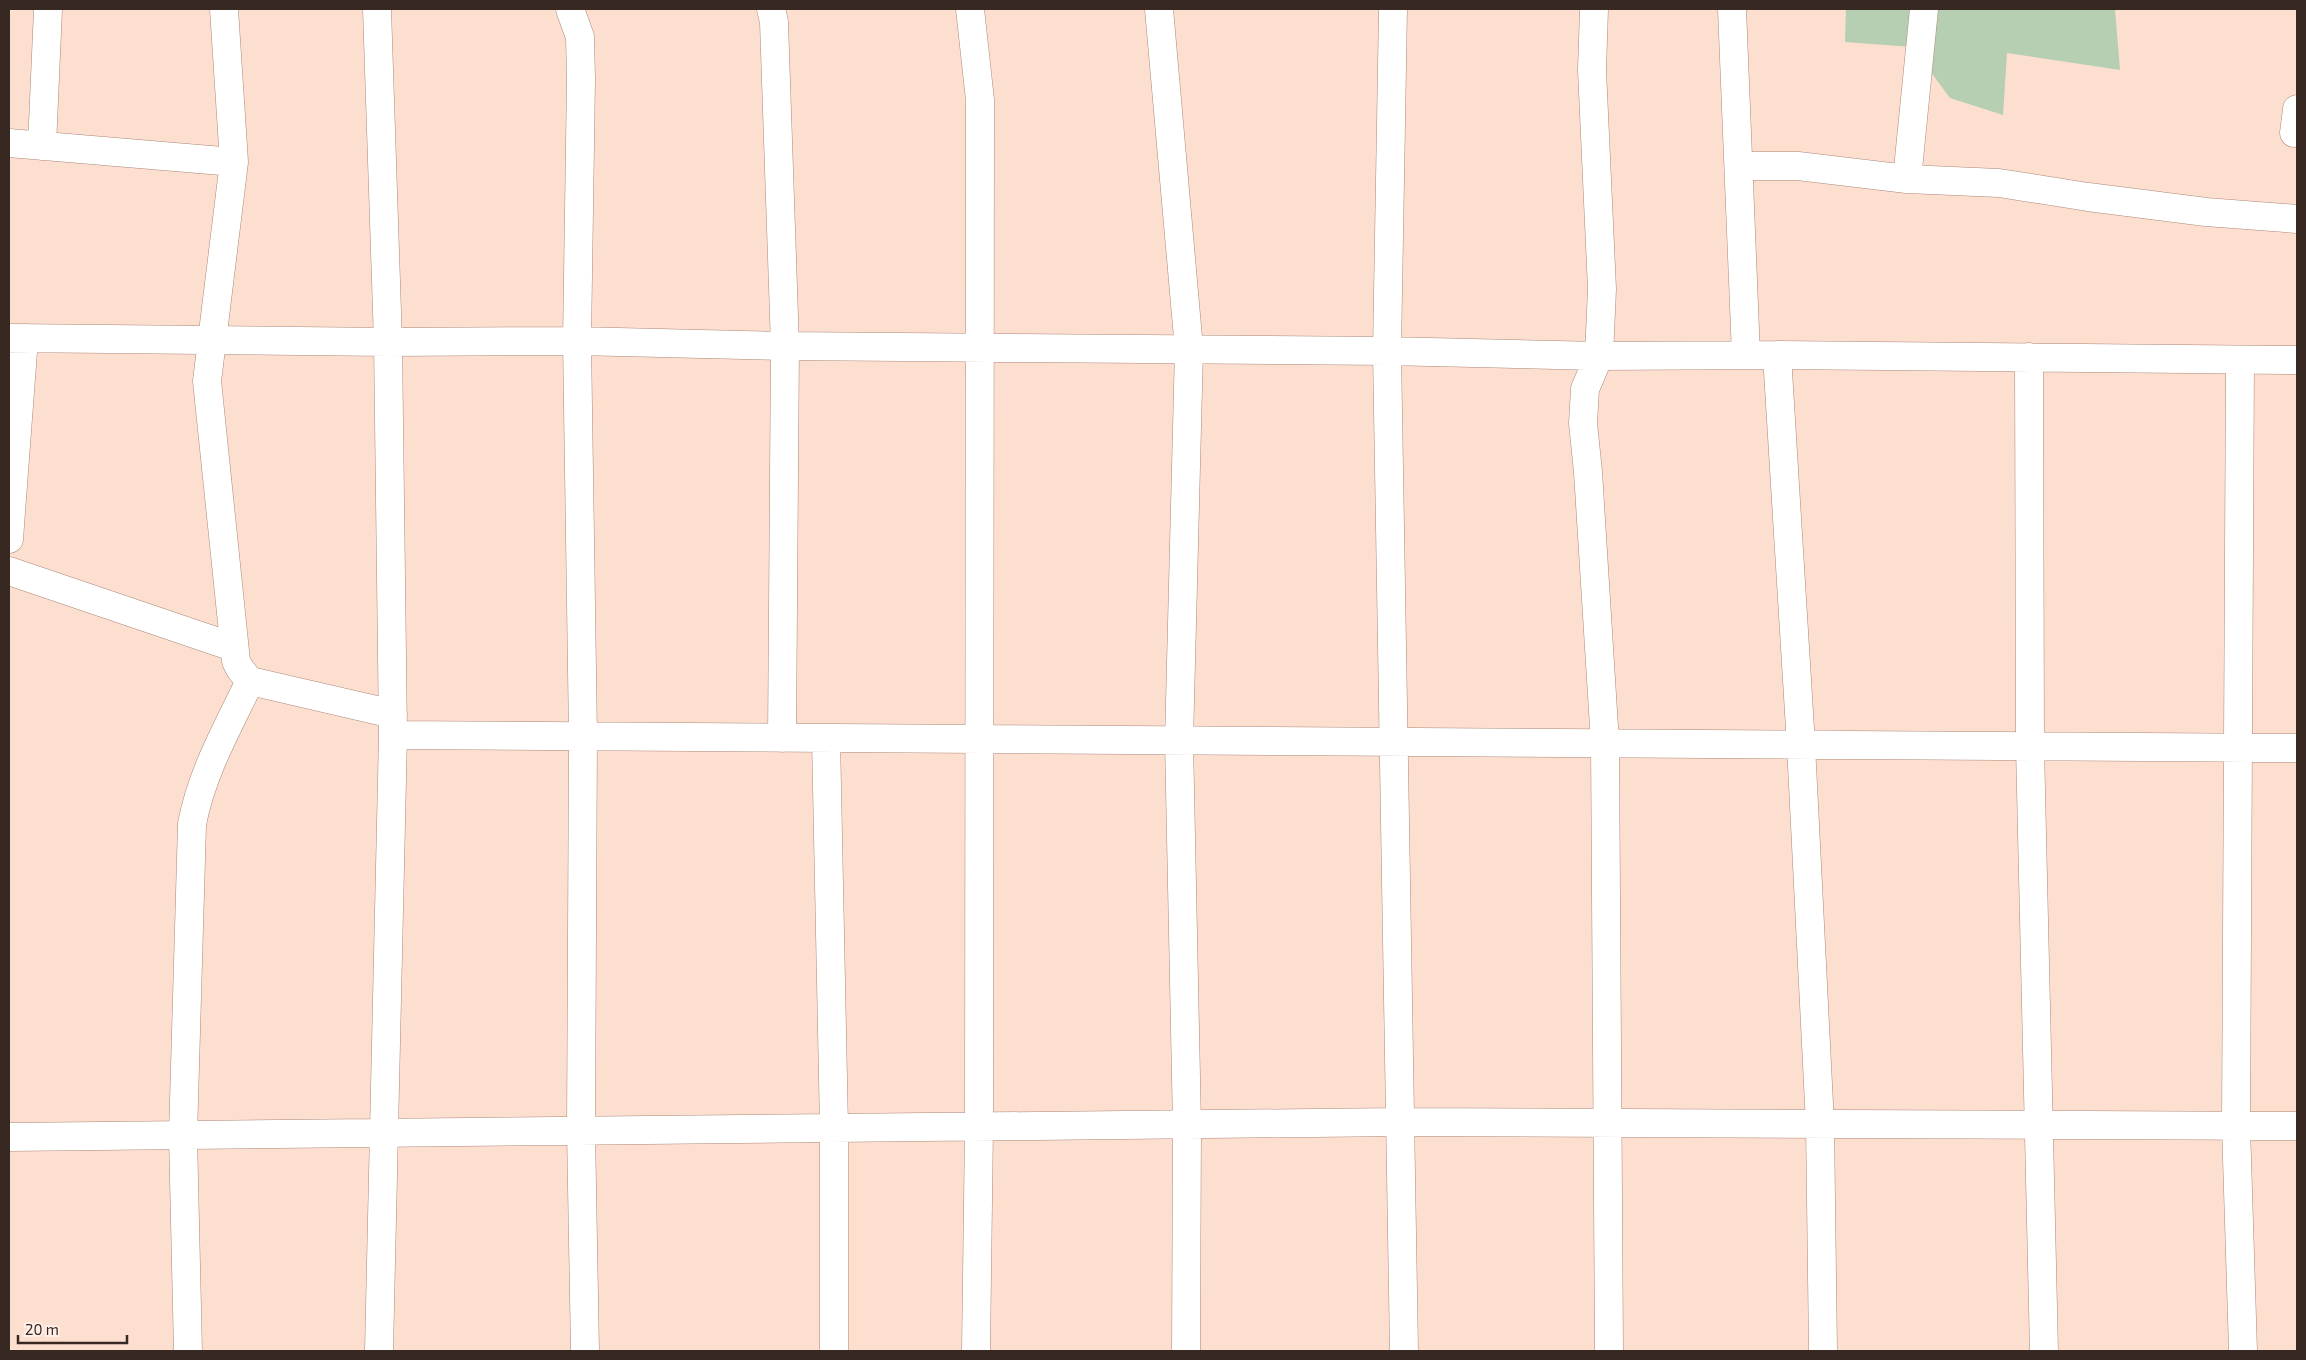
<svg xmlns="http://www.w3.org/2000/svg" width="2306" height="1360" viewBox="0 0 2306 1360" font-family="'Exo 2',sans-serif">
<style>
.green{fill:#b6ceb1}
.lines{fill:none;stroke-linecap:round;stroke-linejoin:round}
.minor-casing{stroke:#ab8877;stroke-width:29}
.minor{stroke:#fff;stroke-width:28}
</style>
<rect width="100%" height="100%" fill="#fddfd0"/>
<path class="green" d="M1846 9H2115L2120 70 2007 53 2003 115 1950 98 1912 47 1845 42Z"/>
<g class="lines">
<defs>
<path id="minor" d="M224 9 234 162 207 381 236 661 240 669 250 681 393 714
M377 9 388 342 393 735 379 1351
M570 9 580 37 581 79 577 341 583 736 581 1131 585 1351
M771 9 774 22 785 346 782 738
M970 9 980 100 979 1127 976 1351
M1159 9 1189 349 1179 741 1187 1125 1186 1351
M1393 9 1387 351 1404 1351
M1594 9 1592 70 1602 289 1599 356 1585 389 1583 423 1588 472 1605 743 1609 1351
M1732 9 1746 355
M2294 133 2297 109
M9 143 234 162
M42 146 48 9
M1740 166H1798L1907 179 1999 183 2088 197 2206 212 2297 219
M1907 179 1924 9
M9 338 388 342 577 341 785 346 1387 351 1599 356 1777 355 2297 360
M1777 355 1801 745 1820 1124 1823 1351
M2029 357 2030 747 2044 1351
M2240 360 2236 1126 2243 1351
M9 539 24 338
M9 571 233 647
M393 735 2297 748
M826 738 834 1128V1351
M9 1137 1399 1122 2297 1126
M188 1351 183 1136 192 824C202 772 227 729 250 681"/>
</defs>
<use href="#minor" class="minor-casing"/>
<use href="#minor" class="minor"/>
</g>
<rect width="2306" height="1360" fill="none" stroke="#372922" stroke-width="20"/>
<path d="M18 1335v8h109v-8" fill="none" stroke="#372922" stroke-width="2.5"/>
<text x="25" y="1335" font-size="15" fill="#372922" stroke="#ffefe8" stroke-width="4" paint-order="stroke">20 m</text>
</svg>
